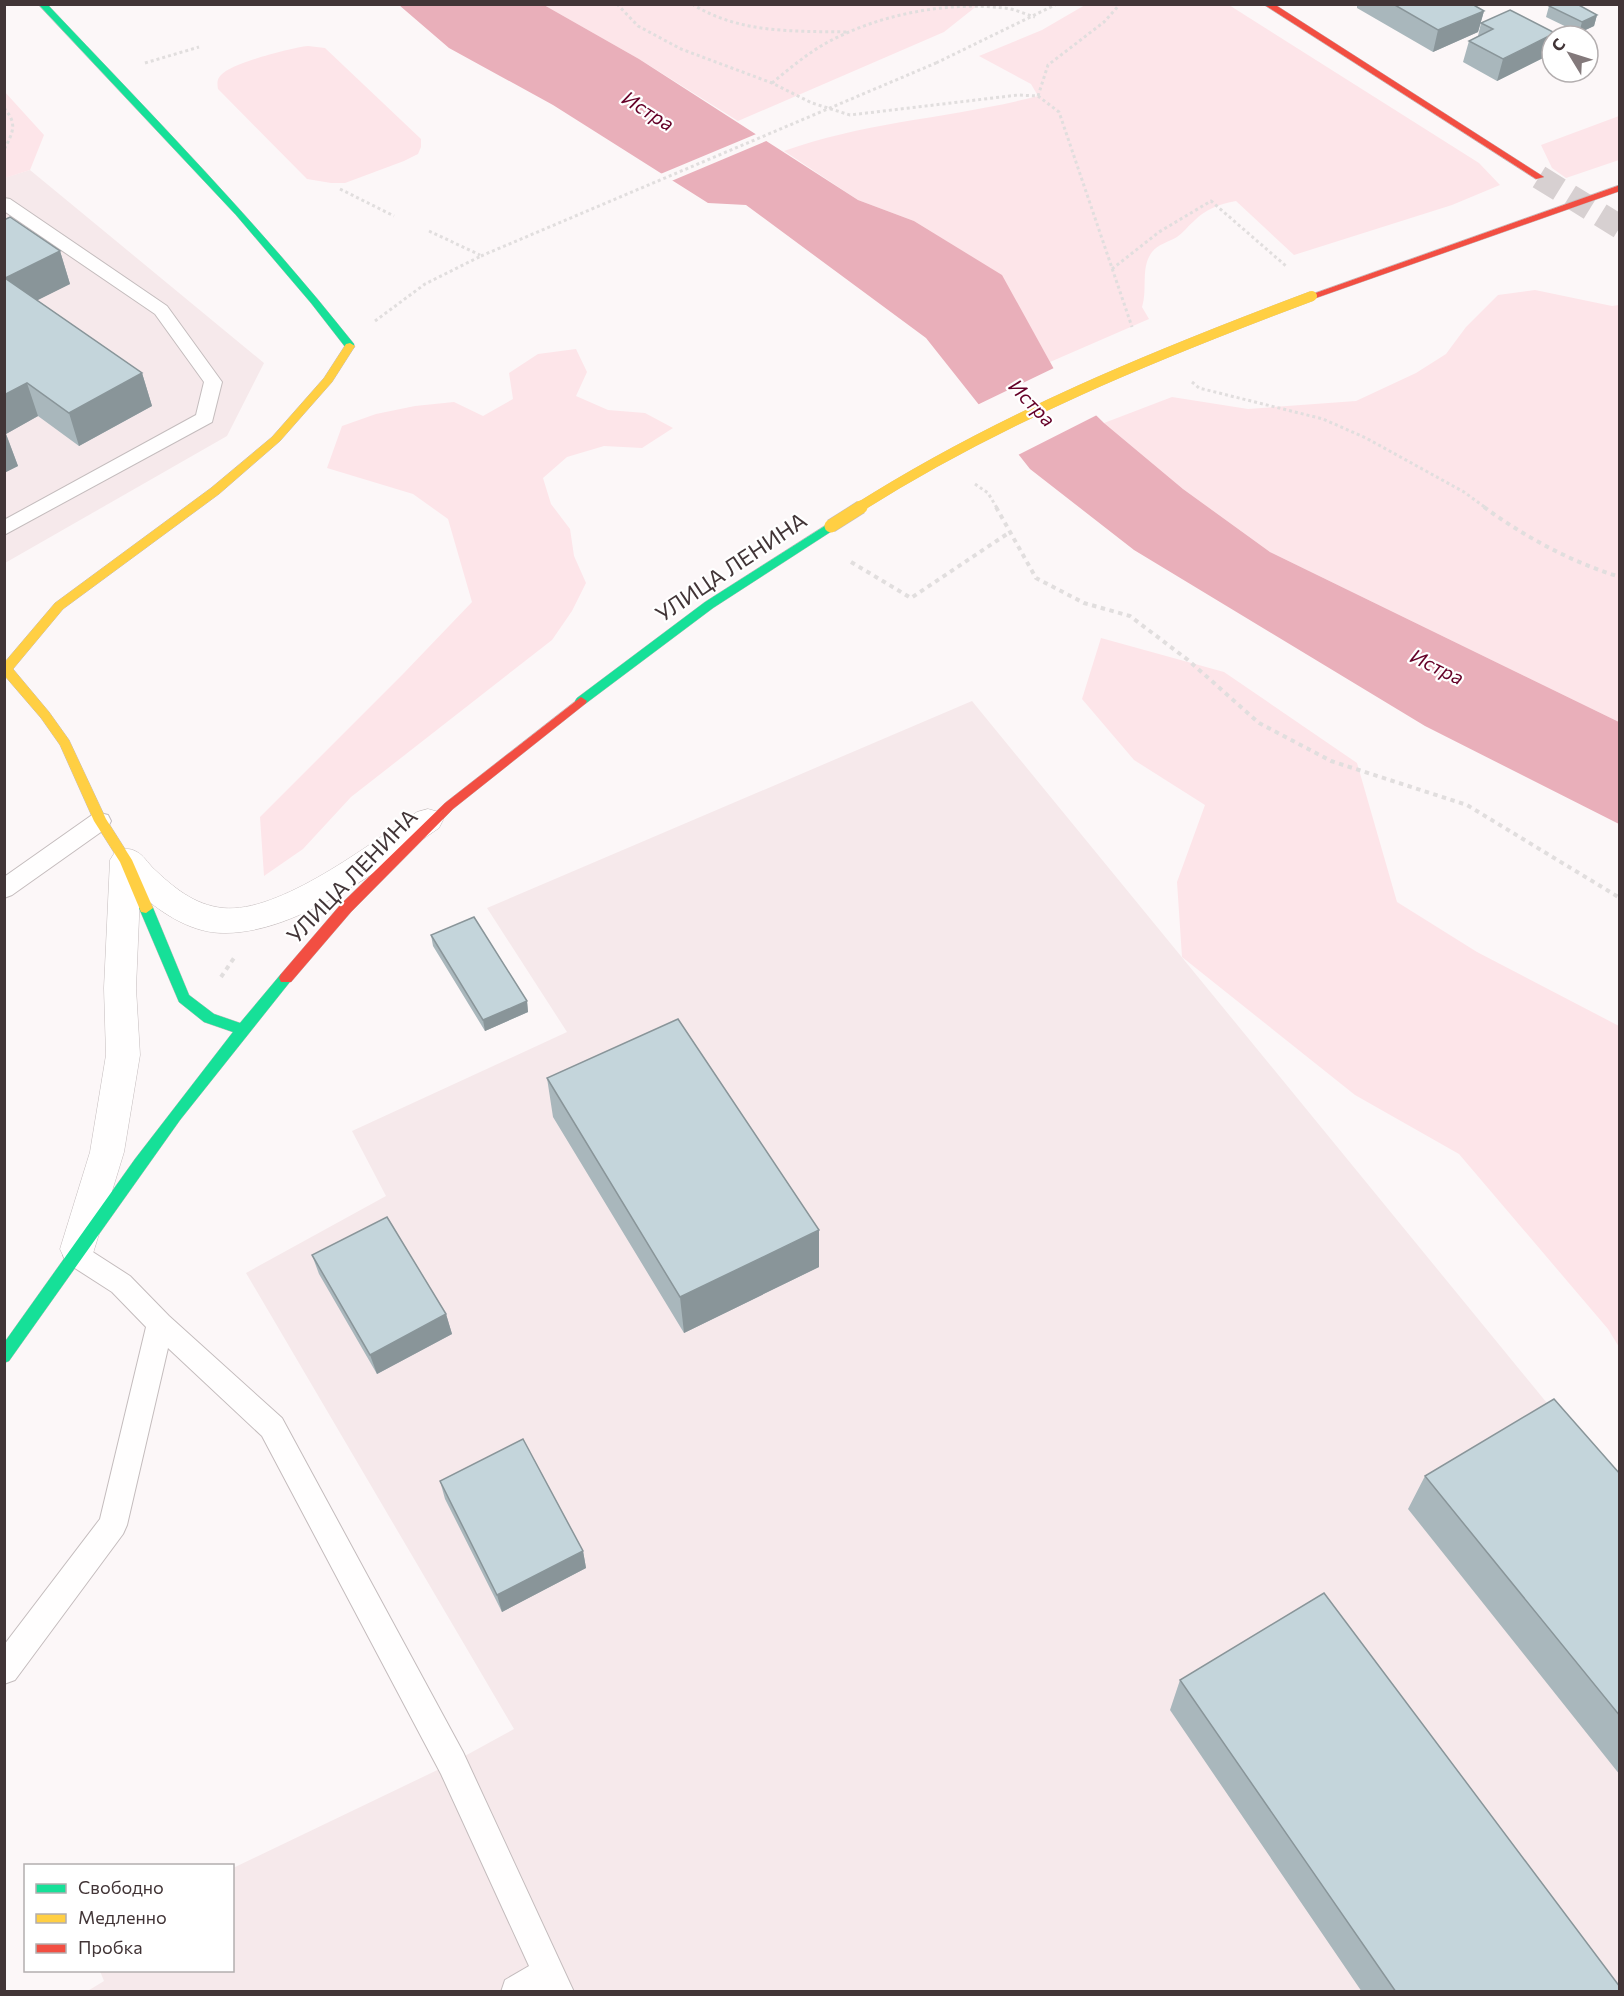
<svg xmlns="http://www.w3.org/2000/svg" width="1624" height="1996" viewBox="0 0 1624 1996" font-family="Commissioner,sans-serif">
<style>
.built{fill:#f6e9eb}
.green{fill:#fde5e9}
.water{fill:#e9afba}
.pier{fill:#fcf7f8}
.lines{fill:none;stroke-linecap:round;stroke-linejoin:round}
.secondary-tunnel{stroke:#d7d0d1;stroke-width:24;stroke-dasharray:24 12;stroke-linecap:butt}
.lane-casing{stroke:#c4bcbd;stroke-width:2}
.street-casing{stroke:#c4bcbd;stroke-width:1}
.fast-casing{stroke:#c4bcbd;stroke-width:1}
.slow-casing{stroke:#c4bcbd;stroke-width:1}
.jam-casing{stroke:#c4bcbd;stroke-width:1}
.path-far1{stroke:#e1dede;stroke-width:3;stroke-dasharray:3 3;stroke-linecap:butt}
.path{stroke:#e1dede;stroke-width:4;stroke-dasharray:4.5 4.5;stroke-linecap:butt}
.lane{fill:#fffefe;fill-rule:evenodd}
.street{fill:#fffefe;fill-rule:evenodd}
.fast{fill:#16e098;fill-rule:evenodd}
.slow{fill:#ffcf43;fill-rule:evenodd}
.jam{fill:#f24e42;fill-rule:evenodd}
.slow-bridge-far1-casing{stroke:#c4bcbd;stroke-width:10;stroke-linecap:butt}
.slow-bridge-casing{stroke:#c4bcbd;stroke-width:14;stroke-linecap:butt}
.path-bridge{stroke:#e1dede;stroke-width:3;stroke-dasharray:3 3;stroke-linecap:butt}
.slow-bridge-far1{stroke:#ffcf43;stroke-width:10}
.slow-bridge{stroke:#ffcf43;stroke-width:13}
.wall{fill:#a9b7bc}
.shaded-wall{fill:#899599}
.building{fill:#c4d5db;stroke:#899599;stroke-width:1.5}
.labels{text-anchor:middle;stroke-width:4.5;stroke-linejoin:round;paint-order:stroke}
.far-water-label{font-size:20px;font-style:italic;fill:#650028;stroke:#fff}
.street-label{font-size:22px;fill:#423537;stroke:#fff}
</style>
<rect width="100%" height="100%" fill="#fcf7f8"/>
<path class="built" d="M30 170 264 363 227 436 5 563 4 178Z
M972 701 1619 1491V1991L86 1992 104 1981 100 1971 232 1970 233 1868 452 1763 514 1729 246 1273 386 1196 352 1131 567 1032 487 908Z"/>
<path class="green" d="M544 5H978L944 32 738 121 639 59Z
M1085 5H1229L1479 163 1500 185 1452 205 1294 255 1236 201C1219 204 1206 209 1194 221 1188 226 1183 233 1177 237 1169 242 1158 244 1152 252 1140 268 1148 289 1142 307L1149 319 1050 362 1001 275 914 221 858 200 784 151C866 121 954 118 1038 96L1031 84 979 56 1042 30Z
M308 46 325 48 421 139V147L418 154 404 161 345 183H331L307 179 218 89C217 83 217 79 221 75 232 63 290 48 308 46Z
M4 91 44 135 30 170 5 178Z
M1619 116V160L1566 178 1552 168 1541 145Z
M1535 290 1612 306 1619 305V722L1270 552 1183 489 1104 423 1172 397 1248 409 1356 401 1416 373 1446 354 1466 327 1498 295Z
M576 349 587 372 576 396 608 410 645 413 673 428 642 448 604 446 567 457 543 478 551 504 570 529 574 556 586 583 572 611 552 640 351 797 303 849 264 876 260 817 403 674 472 602 448 519 413 494 327 468 342 426 376 414 415 406 454 402 483 416 513 399 509 373 538 354Z
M1101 638 1224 672 1357 763 1397 902 1477 952 1619 1026V1347L1608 1329 1459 1154 1355 1095 1182 957 1177 882 1205 805 1134 760 1082 699Z"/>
<path class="water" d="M399 5H544L639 59 858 200 914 221 1002 275 1060 380 1104 423 1183 489 1270 552 1619 722V824L1425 726 1134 550 1030 469 926 338 746 205 708 203 553 105 449 48Z"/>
<path class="pier" d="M761 132 771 139 669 182 658 175Z
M1056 367 1062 378 1099 414 1016 456 975 406Z"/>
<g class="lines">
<path class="secondary-tunnel" d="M1539 177 1620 227"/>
<defs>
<path id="lane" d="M4 198 10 199 167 306 222 382 212 422 4 535V520L196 415 204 382 155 314 4 211Z
M100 813 108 815 111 821 108 827 12 895 4 898V877L92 815Z
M76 1244 85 1247 130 1276 169 1316 282 1418 463 1752 574 1992H501L505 1980 529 1966 441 1774 262 1436 168 1348 127 1525 123 1534 15 1680 4 1684V1645L100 1519 146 1327 112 1292 67 1263 63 1255 67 1247Z"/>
<path id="street" d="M428 809 439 812 443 820 439 828C380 868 300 932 226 933 194 934 164 915 140 894L136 988 140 1055 124 1152 91 1260 78 1264 65 1260 60 1249 90 1152 106 1055 104 988 110 860 115 852C123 849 129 847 137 852 143 855 148 863 153 868 173 887 194 905 223 908 279 914 371 843 417 812Z"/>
<path id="fast" d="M38 4H47C152 115 259 224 354 344V348H346L311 303 236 215Z
M831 522 837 526 835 529 713 608 585 704H577L575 701 577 698 705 602Z
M146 903 153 908 189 995 214 1014 240 1023 281 974H291L293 978 180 1120 9 1361 4 1363V1343L135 1159 233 1032 204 1022 179 1002 139 908Z"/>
<path id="slow" d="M350 343 355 346 332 382 280 441 219 494 63 609 13 669 49 712 69 740 106 819 132 860 153 908 146 913 141 912 120 862 94 821 60 745 41 718 4 675V663L55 603 211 488 272 437 324 378 346 344Z"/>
<path id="jam" d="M1263 4H1274L1544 177 1536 179Z
M1620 185V191L1316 298 1312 299 1307 296Z
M581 697 587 701 585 704 453 809 351 912 291 982H281L279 978 281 974 341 904 445 803Z"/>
</defs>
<use href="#lane" class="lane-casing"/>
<use href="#street" class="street-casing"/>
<use href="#fast" class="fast-casing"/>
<use href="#slow" class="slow-casing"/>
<use href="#jam" class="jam-casing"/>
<path class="path-far1" d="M617 4 638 26 681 49 772 83 812 103 850 115 1018 95 1038 96 1059 112 1132 327
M692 4C740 34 794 31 849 32
M145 63 199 47
M936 63 1057 4
M772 83C790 68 808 53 828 42 878 15 947 1 1004 8 1015 9 1025 14 1035 17
M1038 96 1048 65 1104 22 1120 4
M4 108C18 124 13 132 4 150
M340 189 394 216
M429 231 480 255
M1112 269 1159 232 1211 201 1286 266
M375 321 425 284 481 256
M1192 382 1199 388 1323 419 1366 438 1464 492 1486 508
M975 484 988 493 997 508"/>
<path class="path" d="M996 507 1036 578 1084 603 1130 616 1188 660 1259 723 1331 761 1467 805 1620 898
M1484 507C1525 537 1571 562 1620 577
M851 562 911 598 1010 532
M221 977 234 958"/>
<use href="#lane" class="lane"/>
<use href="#street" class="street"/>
<use href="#fast" class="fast"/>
<use href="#slow" class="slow"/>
<use href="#jam" class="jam"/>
<defs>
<path id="slow-bridge-far1" d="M858 508C1000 418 1155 355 1312 296"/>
<path id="slow-bridge" d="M831 526 861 507"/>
</defs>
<use href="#slow-bridge-far1" class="slow-bridge-far1-casing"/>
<use href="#slow-bridge" class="slow-bridge-casing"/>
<path class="path-bridge" d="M481 256 936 63"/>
<use href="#slow-bridge-far1" class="slow-bridge-far1"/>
<use href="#slow-bridge" class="slow-bridge"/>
</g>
<path class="wall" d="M1357 4H1472L1484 11 1478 32 1433 52 1357 8Z
M1549 6 1597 15 1594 26 1579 33 1546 17Z
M1481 23 1555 33 1554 36H1552V44L1549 55 1497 81 1463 62 1469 41 1478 36Z
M4 220 60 251 70 284 37 300 142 373 152 406 79 446 38 416 6 434 18 466 4 473Z
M431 935 527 1001 528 1012 485 1031 433 946Z
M547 1078 819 1230V1267L684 1333 553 1117Z
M312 1255 446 1314 452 1334 377 1374 319 1274Z
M1620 1474V1775L1408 1509 1425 1476Z
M440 1481 583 1551 586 1568 502 1612 445 1499Z
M1180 1680 1620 1992H1362L1170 1710Z"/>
<path class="shaded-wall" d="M1484 11 1478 32 1433 52 1438 30Z
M1597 15 1594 26 1579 33 1582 22Z
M1555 33 1554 36H1552V44L1549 55 1497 81 1503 59Z
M60 251 70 284 16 311 5 278Z
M142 373 152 406 79 446 69 413Z
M27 383 38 416 6 434 18 466 4 473V395Z
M527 1001 528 1012 485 1031 483 1020Z
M819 1230V1267L684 1333 680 1297Z
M446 1314 452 1334 377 1374 370 1355Z
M583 1551 586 1568 502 1612 497 1595Z"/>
<path class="building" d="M1393 4H1472L1484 11 1438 30Z
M1552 4H1577L1597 15 1582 22 1549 6Z
M1510 10 1555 33 1503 59 1469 41 1493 29 1481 23Z
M10 217 60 251 5 278 142 373 69 413 27 383 4 395V220Z
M474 917 527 1001 483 1020 431 935Z
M678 1019 819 1230 680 1297 547 1078Z
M387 1217 446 1314 370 1355 312 1255Z
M1554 1399 1620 1474V1716L1425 1476Z
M523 1439 583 1551 497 1595 440 1481Z
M1324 1593 1620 1987V1992H1396L1180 1680Z"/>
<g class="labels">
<g class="far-water-label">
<text transform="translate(648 111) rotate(32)" y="7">Истра</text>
<text transform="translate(1032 403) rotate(46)" y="7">Истра</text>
<text transform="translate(1437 667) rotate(26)" y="7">Истра</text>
</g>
<g class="street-label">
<text transform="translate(731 567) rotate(-34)" y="8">УЛИЦА ЛЕНИНА</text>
<text transform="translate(352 876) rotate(-46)" y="8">УЛИЦА ЛЕНИНА</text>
</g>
</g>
<rect width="1624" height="1996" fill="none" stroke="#423537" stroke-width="12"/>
<rect x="24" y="1864" width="210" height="108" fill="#ffffff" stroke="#b3aeaf" stroke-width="1.5"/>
<rect x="36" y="1884" width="30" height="9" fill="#16e098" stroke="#b3aeaf" stroke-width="1.5"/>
<text x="78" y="1894" font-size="18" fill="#423537">Свободно</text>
<rect x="36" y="1914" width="30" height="9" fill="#ffcf43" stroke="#b3aeaf" stroke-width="1.5"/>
<text x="78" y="1924" font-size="18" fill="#423537">Медленно</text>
<rect x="36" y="1944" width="30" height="9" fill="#f24e42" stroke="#b3aeaf" stroke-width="1.5"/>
<text x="78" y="1954" font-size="18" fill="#423537">Пробка</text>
<g transform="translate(1570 54) rotate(308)"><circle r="28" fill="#ffffff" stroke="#b3aeaf" stroke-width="1.5"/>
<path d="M0-4.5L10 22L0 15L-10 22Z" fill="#83797b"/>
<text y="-9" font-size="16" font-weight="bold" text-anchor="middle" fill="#423537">С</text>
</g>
</svg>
